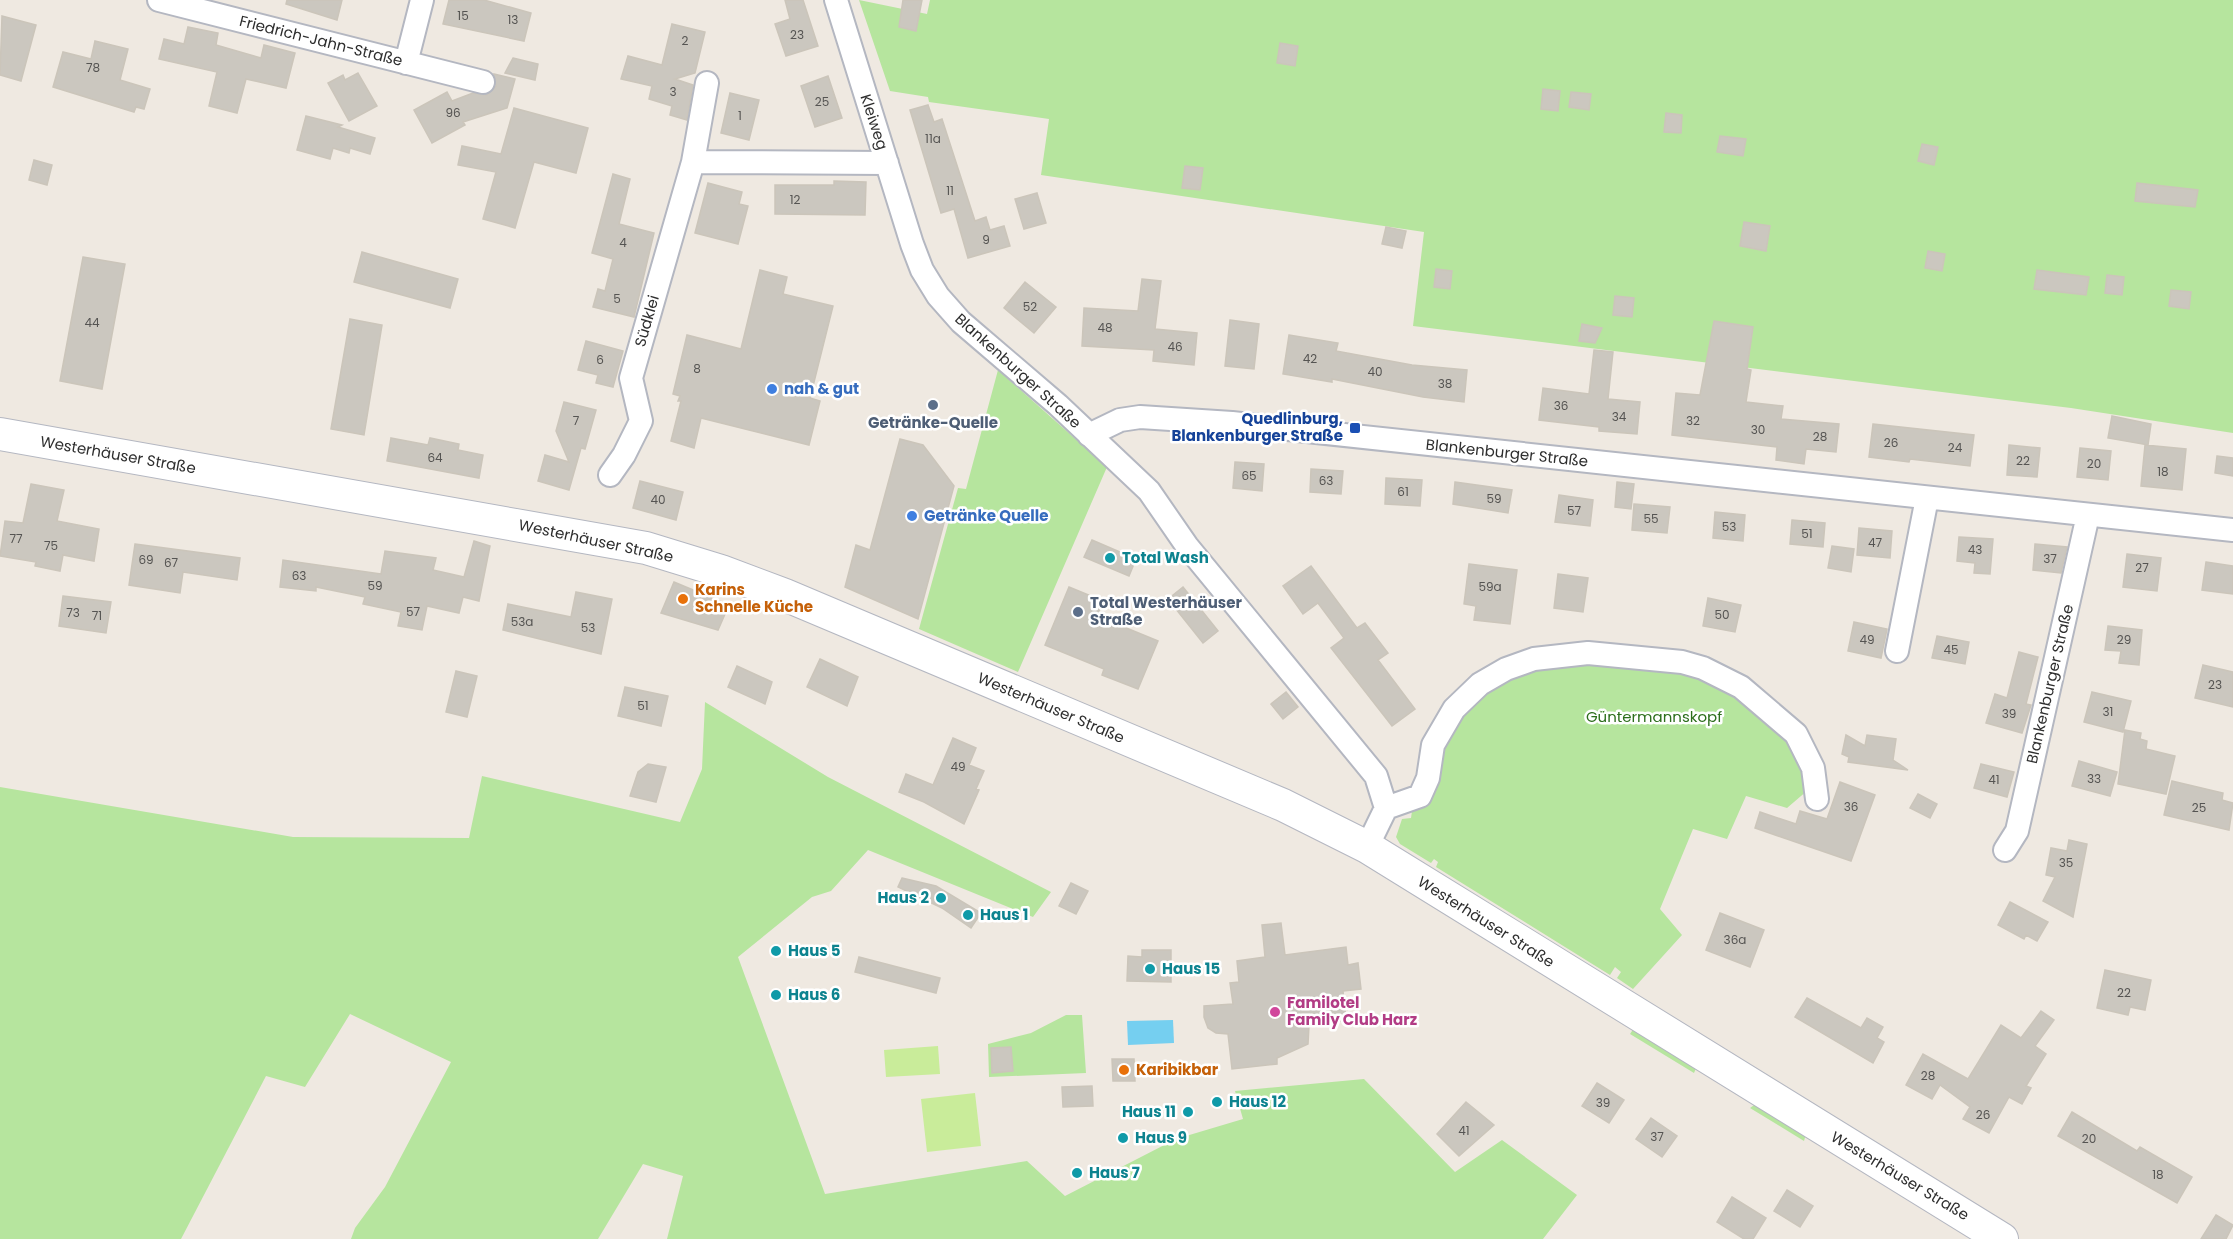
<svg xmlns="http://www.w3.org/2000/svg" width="2233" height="1239" viewBox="0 0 2233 1239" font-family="Poppins,sans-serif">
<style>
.green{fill:#b6e59e}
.pitch{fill:#c9ec9a}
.water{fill:#75cff0}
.building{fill:#cbc7bf;stroke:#cbc5ba;stroke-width:1.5}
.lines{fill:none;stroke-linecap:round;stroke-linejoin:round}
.minor-casing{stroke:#b4b7c1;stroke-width:26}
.secondary-casing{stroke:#b4b7c1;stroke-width:34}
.minor{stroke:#fff;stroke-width:22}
.secondary{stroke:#fff;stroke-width:32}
.shop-dot{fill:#3f7fe0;stroke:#fff;stroke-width:2}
.service-dot{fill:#5c6f8a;stroke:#fff;stroke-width:2}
.transit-dot{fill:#1a4fb4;stroke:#fff;stroke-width:2}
.culture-dot{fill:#0f9aa8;stroke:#fff;stroke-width:2}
.food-dot{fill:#e8710a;stroke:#fff;stroke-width:2}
.hotel-dot{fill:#d1479c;stroke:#fff;stroke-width:2}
.labels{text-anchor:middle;stroke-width:5;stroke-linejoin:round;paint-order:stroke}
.number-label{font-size:12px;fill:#555452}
.street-label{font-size:15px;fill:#2e2e2e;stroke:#fff}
.shop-label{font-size:15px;font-weight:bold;fill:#366cbe;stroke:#fff;text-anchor:start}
.transit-label{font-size:15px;font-weight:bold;fill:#164399;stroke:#fff;text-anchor:end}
.service-label{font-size:15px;font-weight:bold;fill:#4e5e75;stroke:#fff}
.culture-label{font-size:15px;font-weight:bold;fill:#0d838f;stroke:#fff;text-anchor:start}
.food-label{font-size:15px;font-weight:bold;fill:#c56008;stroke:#fff;text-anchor:start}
.park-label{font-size:15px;fill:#2c6e1b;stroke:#fff}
.hotel-label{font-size:15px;font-weight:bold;fill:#b23c85;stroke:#fff;text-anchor:start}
</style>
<rect width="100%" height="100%" fill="#efe9e1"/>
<path class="green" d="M859 0 927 14 930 0H2233V433L2071 408 1413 326 1424 232 1041 175 1049 119 929 102 928 97 890 91Z
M998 370 1107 467 1018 672 919 629 958 488 966 489Z
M1561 664C1615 664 1690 661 1736 694 1746 701 1755 710 1764 718 1789 739 1804 756 1808 790L1787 808 1746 796 1727 839 1693 829 1660 909 1682 935 1633 989 1617 978 1621 972 1615 967 1610 975 1436 867 1438 862 1434 859 1431 863 1400 844 1396 837 1402 819 1411 818 1412 811 1425 805C1430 786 1434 765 1441 746 1463 695 1508 671 1561 664Z
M705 702 828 777 1051 892 1033 917 868 850 831 891 812 897 738 957 825 1194 1027 1161 1065 1196 1176 1139 1243 1119 1235 1091 1364 1079 1455 1172 1502 1140 1577 1195 1543 1239H667L683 1176 643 1164 598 1239H351L355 1228 385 1187 451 1062 350 1014 305 1087 266 1076 181 1239H0V787L293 837 469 838 482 776 680 822 702 769Z
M1066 1015H1082L1086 1073 989 1077 988 1044 1031 1033Z
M1634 1028 1697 1066 1694 1073 1630 1034Z
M1757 1103 1806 1134 1804 1141 1750 1108Z"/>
<path class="pitch" d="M938 1046 940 1074 886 1077 884 1050Z
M975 1093 981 1146 927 1152 921 1099Z"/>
<path class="water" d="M1173 1020 1174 1043 1128 1045 1127 1021Z"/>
<path class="building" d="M287 0H342L337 20 286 4Z
M449 0H484L531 13 524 41 443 24Z
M785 0H803L818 46 786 56 775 24 790 19Z
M903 0H922L916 31 899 27Z
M2 16 36 25 21 81 0 75Z
M672 24 705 32 695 73 675 79 693 85 687 120 670 115 672 106 649 99 652 86 621 79 628 56 662 65Z
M188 27 218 33 216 45 261 58 264 45 295 53 286 88 246 79 237 113 209 106 217 72 159 59 164 39 184 44Z
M95 41 128 49 120 80 150 89 144 109 136 107 134 112 53 87 63 52 91 59Z
M1280 43 1298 46 1295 66 1277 63Z
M513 58 538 64 535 80 505 73Z
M358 73 377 106 349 121 328 83 343 75 345 80Z
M494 74 515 79 507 108 463 122 465 125 432 143 414 110 447 92 452 101 473 93 487 95 496 86Z
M828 76 842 118 815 127 801 86Z
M1543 89 1560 91 1558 111 1541 109Z
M1571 92 1591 94 1589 110 1569 107Z
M730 93 759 100 749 140 721 133Z
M928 105 934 122 942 119 975 221 986 217 990 230 1004 226 1010 246 968 258 954 209 941 213 910 110Z
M514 108 588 128 576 173 534 162 515 228 483 219 496 172 458 165 462 146 501 154Z
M1666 113 1682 115 1681 133 1664 132Z
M306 116 342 125 338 127 375 138 370 154 350 148 349 153 333 148 330 159 297 150Z
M1720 136 1746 139 1743 156 1717 152Z
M1922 144 1938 147 1934 165 1918 161Z
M34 160 52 165 47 185 29 180Z
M1185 166 1203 168 1200 190 1182 188Z
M613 174 630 179 619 224 654 233 634 317 593 307 598 289 605 291 613 259 592 253Z
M834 181 866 182 865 215 775 214V185H834Z
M708 183 742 192 739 204 748 206 738 244 695 233Z
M2137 183 2198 190 2195 207 2135 201Z
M1037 193 1046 223 1024 229 1015 199Z
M1744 222 1770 226 1766 251 1740 246Z
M1386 227 1406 231 1402 248 1382 244Z
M1928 251 1945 254 1942 271 1925 268Z
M362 252 458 279 450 308 354 282Z
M83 257 125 264 102 389 60 381Z
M1436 269 1452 271 1450 289 1434 287Z
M760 270 787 277 783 294 833 306 810 398 820 401 809 445 701 418 694 448 671 441 681 401H678L680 396 673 394 687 335 741 349Z
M2037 270 2089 277 2086 295 2034 289Z
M2107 275 2124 277 2122 295 2105 293Z
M1142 279 1161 281 1155 329 1197 333 1194 365 1153 361 1154 350 1082 346 1084 308 1138 311Z
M1025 282 1056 307 1034 333 1004 308Z
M2171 290 2191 292 2189 309 2169 306Z
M1615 296 1634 298 1632 317 1613 315Z
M350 319 382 325 364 435 331 429Z
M1230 320 1259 324 1254 369 1225 366Z
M1714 321 1753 327 1747 369 1751 370 1746 402 1783 406 1781 419 1839 424 1836 452 1806 449 1804 464 1776 460 1777 447 1672 435 1676 393 1700 395Z
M1582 324 1602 328 1595 343 1579 341Z
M1289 335 1338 343 1336 351 1412 365 1467 370 1464 402 1423 397 1332 379V382L1283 374Z
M586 341 623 351 613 387 596 383 598 375 578 370Z
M1594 350 1613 352 1608 399 1640 402 1637 434 1599 431V427L1539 420 1543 388 1589 394Z
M564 402 596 410 585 449 581 448 569 490 538 481 545 455 569 462 556 431Z
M2112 416 2151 424 2148 445 2108 438Z
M1873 424 1974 435 1970 466 1910 459 1909 462 1869 457Z
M391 438 428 445 430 438 459 444 458 450 483 455 479 478 387 461Z
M900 439 923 445 954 486 918 619 845 587 856 545 870 550Z
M2009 445 2040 448 2037 477 2007 475Z
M2145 445 2186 449 2182 490 2141 486Z
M2080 448 2111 451 2108 480 2077 477Z
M2217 456 2233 458V476L2215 473Z
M1235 462 1264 464 1262 491 1233 488Z
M1311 469 1343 471 1341 494 1310 492Z
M1386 478 1422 480 1420 506 1385 504Z
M640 481 683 492 676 520 633 508Z
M1455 482 1512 490 1508 513 1453 504Z
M1617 482 1634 484 1631 509 1615 507Z
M31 484 64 490 57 521 99 529 94 561 63 555 60 571 35 566 36 562 0 556 5 521 23 523Z
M1559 495 1593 500 1590 526 1555 522Z
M1634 504 1670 507 1667 533 1632 530Z
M1715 512 1745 515 1743 541 1713 538Z
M1792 520 1825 523 1823 547 1790 544Z
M1859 528 1892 531 1890 558 1857 555Z
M1959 537 1993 539 1990 574 1974 573 1975 563 1957 561Z
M1092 540 1136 559 1129 576 1084 557Z
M474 541 490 546 479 601 463 597 459 613 427 606 422 630 398 626 401 612 363 604 365 597 316 587V591L280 587 283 560 381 574 385 551 436 558 433 570 464 577Z
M135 544 240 558 237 580 183 572 180 593 129 585Z
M2035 544 2067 547 2061 573 2033 570Z
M1832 546 1854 549 1851 572 1828 568Z
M2127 554 2161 558 2157 591 2123 587Z
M2206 562 2233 566V594L2202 590Z
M1469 564 1517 570 1510 624 1474 620 1476 606 1464 604Z
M1311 566 1357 628 1365 623 1388 653 1378 660 1415 709 1392 726 1331 648 1344 638 1318 603 1303 614 1283 586Z
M1558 574 1588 578 1583 612 1554 608Z
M674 582 729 605 718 630 661 613Z
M1069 587 1103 601 1097 616 1158 641 1138 689 1102 675 1104 669 1045 645Z
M1183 587 1218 631 1203 643 1168 599Z
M576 592 612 599 601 654 503 630 508 604 571 617Z
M63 596 111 602 106 633 59 626Z
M1708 598 1741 605 1735 632 1703 626Z
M1854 622 1887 629 1881 658 1848 651Z
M2108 626 2142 630 2139 665 2119 663 2121 651 2105 650Z
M1937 636 1969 642 1965 664 1932 658Z
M2019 652 2038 657 2026 704 2031 705 2022 733 1986 723 1995 694 2007 698Z
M820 659 858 677 847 706 807 687Z
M2203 665 2233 672V707L2195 698Z
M737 666 772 682 765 704 728 687Z
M456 671 477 676 467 717 446 712Z
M625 687 668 696 661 726 618 716Z
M1286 692 1298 707 1283 719 1271 704Z
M2092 692 2131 701 2123 732 2084 722Z
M2125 730 2141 733 2140 739 2147 741 2146 749 2175 756 2166 794 2118 784Z
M1846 735 1865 746 1867 735 1896 739 1893 760 1908 770 1848 762 1849 757 1842 754Z
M953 738 976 748 969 765 984 771 976 789 979 790 964 824 924 802 899 792 906 774 933 785Z
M2079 761 2117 772 2110 796 2072 786Z
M648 764 666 767 656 802 630 796 638 772Z
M1981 764 2014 772 2007 797 1974 788Z
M2172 781 2223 793 2222 800 2233 803 2229 830 2164 815Z
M1840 782 1875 795 1851 861 1755 828 1760 812 1796 824 1800 811 1827 819Z
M1918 794 1937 804 1930 818 1910 808Z
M2069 840 2087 844 2073 917 2043 901 2055 877 2046 875 2051 848 2067 851Z
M902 878 936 886 981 913 971 928 942 908 898 887Z
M1071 883 1088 891 1076 914 1059 906Z
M2010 902 2048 922 2037 941 2026 935 2024 939 1998 925Z
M1720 913 1764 930 1750 967 1706 950Z
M1281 923 1285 955 1346 947 1348 965 1358 963 1361 989 1343 991 1346 1020 1309 1025 1308 1044 1277 1058V1064L1232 1069 1228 1034 1216 1033 1208 1028 1204 1017V1006L1233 1004 1230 983 1239 982 1237 961 1265 957 1262 925Z
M1142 950H1171V982L1127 981 1128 956 1142 957Z
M859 957 940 978 936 993 855 972Z
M2105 970 2151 980 2145 1010 2130 1007 2128 1015 2097 1008Z
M1807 998 1861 1028 1867 1018 1883 1027 1877 1038 1884 1042 1873 1063 1795 1017Z
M2041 1011 2054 1020 2035 1046 2046 1054 2026 1086 2031 1088 2022 1104 2009 1097 1989 1133 1963 1119 1970 1107 1940 1085 1932 1099 1906 1085 1923 1054 1968 1079 2001 1025 2021 1038Z
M1011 1047 1013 1071 992 1073 991 1048Z
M1112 1059H1134L1135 1081H1113Z
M1597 1083 1624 1100 1609 1123 1582 1106Z
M1092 1086 1093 1106 1063 1107 1062 1087Z
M1466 1102 1494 1125 1459 1156 1437 1134Z
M2072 1112 2137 1151 2140 1147 2192 1177 2177 1203 2058 1136Z
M1651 1118 1677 1136 1662 1157 1636 1139Z
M1787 1190 1813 1206 1800 1227 1774 1211Z
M1732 1197 1766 1218 1753 1239H1744L1717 1222Z
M2216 1215 2233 1225 2226 1239H2201Z"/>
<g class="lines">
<defs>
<path id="minor" d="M159 0 483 82
M836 0 912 244 922 270 938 296 961 322 1058 405 1149 491 1187 546 1376 776 1386 808 1367 847
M406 63 422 0
M693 162 707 83
M1089 435 1120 420 1140 417 1232 423 2233 530
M610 475 624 455 641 421 631 378 693 162 887 163
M1897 651 1927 498
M1386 808 1420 796 1428 778 1433 745 1454 709 1480 684 1506 669 1534 659 1588 653 1682 662 1703 668 1741 687 1796 734 1813 768 1817 799
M2005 850 2017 831 2088 515"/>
<path id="secondary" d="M0 434 646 548 721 571 785 595 1283 805 1367 847 2002 1239"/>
</defs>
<use href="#minor" class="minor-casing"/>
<use href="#secondary" class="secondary-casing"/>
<use href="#minor" class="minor"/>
<use href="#secondary" class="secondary"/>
</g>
<g class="shop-dot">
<circle cx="772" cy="389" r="6"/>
<circle cx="912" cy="516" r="6"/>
</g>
<g class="service-dot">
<circle cx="933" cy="405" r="6"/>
<circle cx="1078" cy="612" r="6"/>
</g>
<rect class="transit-dot" x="1349" y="422" width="12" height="12" rx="3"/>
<g class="culture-dot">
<circle cx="1110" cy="558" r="6"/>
<circle cx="941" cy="898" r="6"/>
<circle cx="968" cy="915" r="6"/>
<circle cx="776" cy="951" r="6"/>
<circle cx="1150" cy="969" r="6"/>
<circle cx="776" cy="995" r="6"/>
<circle cx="1217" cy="1102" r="6"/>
<circle cx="1188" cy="1112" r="6"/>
<circle cx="1123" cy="1138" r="6"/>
<circle cx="1077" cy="1173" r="6"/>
</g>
<g class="food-dot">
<circle cx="683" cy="599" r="6"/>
<circle cx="1124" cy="1070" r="6"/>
</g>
<circle class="hotel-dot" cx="1275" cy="1012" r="6"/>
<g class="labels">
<g class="number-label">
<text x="463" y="20">15</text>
<text x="513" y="24">13</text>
<text x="797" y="39">23</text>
<text x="685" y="45">2</text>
<text x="93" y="72">78</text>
<text x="673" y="96">3</text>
<text x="822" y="106">25</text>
<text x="453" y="117">96</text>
<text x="740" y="120">1</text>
<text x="933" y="143">11a</text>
<text x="950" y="195">11</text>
<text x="795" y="204">12</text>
<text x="986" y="244">9</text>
<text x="623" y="247">4</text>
<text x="617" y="303">5</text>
<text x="1030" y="311">52</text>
<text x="92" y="327">44</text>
<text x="1105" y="332">48</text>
<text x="1175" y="351">46</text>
<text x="1310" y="363">42</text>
<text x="600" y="364">6</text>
<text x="697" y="373">8</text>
<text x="1375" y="376">40</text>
<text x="1445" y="388">38</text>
<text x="1561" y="410">36</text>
<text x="1619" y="421">34</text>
<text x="576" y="425">7</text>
<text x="1693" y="425">32</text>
<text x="1758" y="434">30</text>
<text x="1820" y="441">28</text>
<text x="1891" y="447">26</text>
<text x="1955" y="452">24</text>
<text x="435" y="462">64</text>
<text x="2023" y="465">22</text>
<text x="2094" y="468">20</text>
<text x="2163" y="476">18</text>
<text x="1249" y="480">65</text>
<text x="1326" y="485">63</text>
<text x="1403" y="496">61</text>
<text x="1494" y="503">59</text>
<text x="658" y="504">40</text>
<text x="1574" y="515">57</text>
<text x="1651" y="523">55</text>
<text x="1729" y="531">53</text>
<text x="1807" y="538">51</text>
<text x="16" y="543">77</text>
<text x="1875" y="547">47</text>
<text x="51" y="550">75</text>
<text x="1975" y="554">43</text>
<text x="2050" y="563">37</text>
<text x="146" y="564">69</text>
<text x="171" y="567">67</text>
<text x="2142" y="572">27</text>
<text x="299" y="580">63</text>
<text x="375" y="590">59</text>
<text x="1490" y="591">59a</text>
<text x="413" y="616">57</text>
<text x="73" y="617">73</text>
<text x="1722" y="619">50</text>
<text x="97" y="620">71</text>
<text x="522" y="626">53a</text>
<text x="588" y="632">53</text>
<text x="1867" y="644">49</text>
<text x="2124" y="644">29</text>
<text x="1951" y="654">45</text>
<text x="2215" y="689">23</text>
<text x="643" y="710">51</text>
<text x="2108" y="716">31</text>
<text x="2009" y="718">39</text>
<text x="958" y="771">49</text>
<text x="2094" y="783">33</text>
<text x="1994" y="784">41</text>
<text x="1851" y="811">36</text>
<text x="2199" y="812">25</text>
<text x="2066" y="867">35</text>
<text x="1735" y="944">36a</text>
<text x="2124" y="997">22</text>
<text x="1928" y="1080">28</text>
<text x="1603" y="1107">39</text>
<text x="1983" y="1119">26</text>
<text x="1464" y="1135">41</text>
<text x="1657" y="1141">37</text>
<text x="2089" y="1143">20</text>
<text x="2158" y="1179">18</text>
</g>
<g class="street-label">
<text transform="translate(321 41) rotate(14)" y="5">Friedrich-Jahn-Straße</text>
<text transform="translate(874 122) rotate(72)" y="5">Kleiweg</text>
<text transform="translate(647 321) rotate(-74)" y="5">Südklei</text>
<text transform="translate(1018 371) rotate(42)" y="5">Blankenburger Straße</text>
<text transform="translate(1507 453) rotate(6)" y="5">Blankenburger Straße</text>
<text transform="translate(118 455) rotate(10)" y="5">Westerhäuser Straße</text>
<text transform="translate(596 541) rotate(12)" y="5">Westerhäuser Straße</text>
<text transform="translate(2050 684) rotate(-77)" y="5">Blankenburger Straße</text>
<text transform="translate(1051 708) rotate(23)" y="5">Westerhäuser Straße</text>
<text transform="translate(1486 922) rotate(32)" y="5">Westerhäuser Straße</text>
<text transform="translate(1900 1176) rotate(31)" y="5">Westerhäuser Straße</text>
</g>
<g class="shop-label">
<text x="784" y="394">nah &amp; gut</text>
<text x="924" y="521">Getränke Quelle</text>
</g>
<g class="transit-label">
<text x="1343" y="424">Quedlinburg,<tspan x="1343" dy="17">Blankenburger Straße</tspan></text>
</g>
<g class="service-label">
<text x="933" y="428">Getränke-Quelle</text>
<text x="1090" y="608" text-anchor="start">Total Westerhäuser<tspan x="1090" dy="17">Straße</tspan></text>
</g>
<g class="culture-label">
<text x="1122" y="563">Total Wash</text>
<text x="929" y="903" text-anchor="end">Haus 2</text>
<text x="980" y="920">Haus 1</text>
<text x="788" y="956">Haus 5</text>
<text x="1162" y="974">Haus 15</text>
<text x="788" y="1000">Haus 6</text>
<text x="1229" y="1107">Haus 12</text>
<text x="1176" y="1117" text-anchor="end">Haus 11</text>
<text x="1135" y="1143">Haus 9</text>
<text x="1089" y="1178">Haus 7</text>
</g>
<g class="food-label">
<text x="695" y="595">Karins<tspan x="695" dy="17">Schnelle Küche</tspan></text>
<text x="1136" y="1075">Karibikbar</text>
</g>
<g class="park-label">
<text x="1654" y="722">Güntermannskopf</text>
</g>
<g class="hotel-label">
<text x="1287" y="1008">Familotel<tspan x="1287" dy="17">Family Club Harz</tspan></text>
</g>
</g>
</svg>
